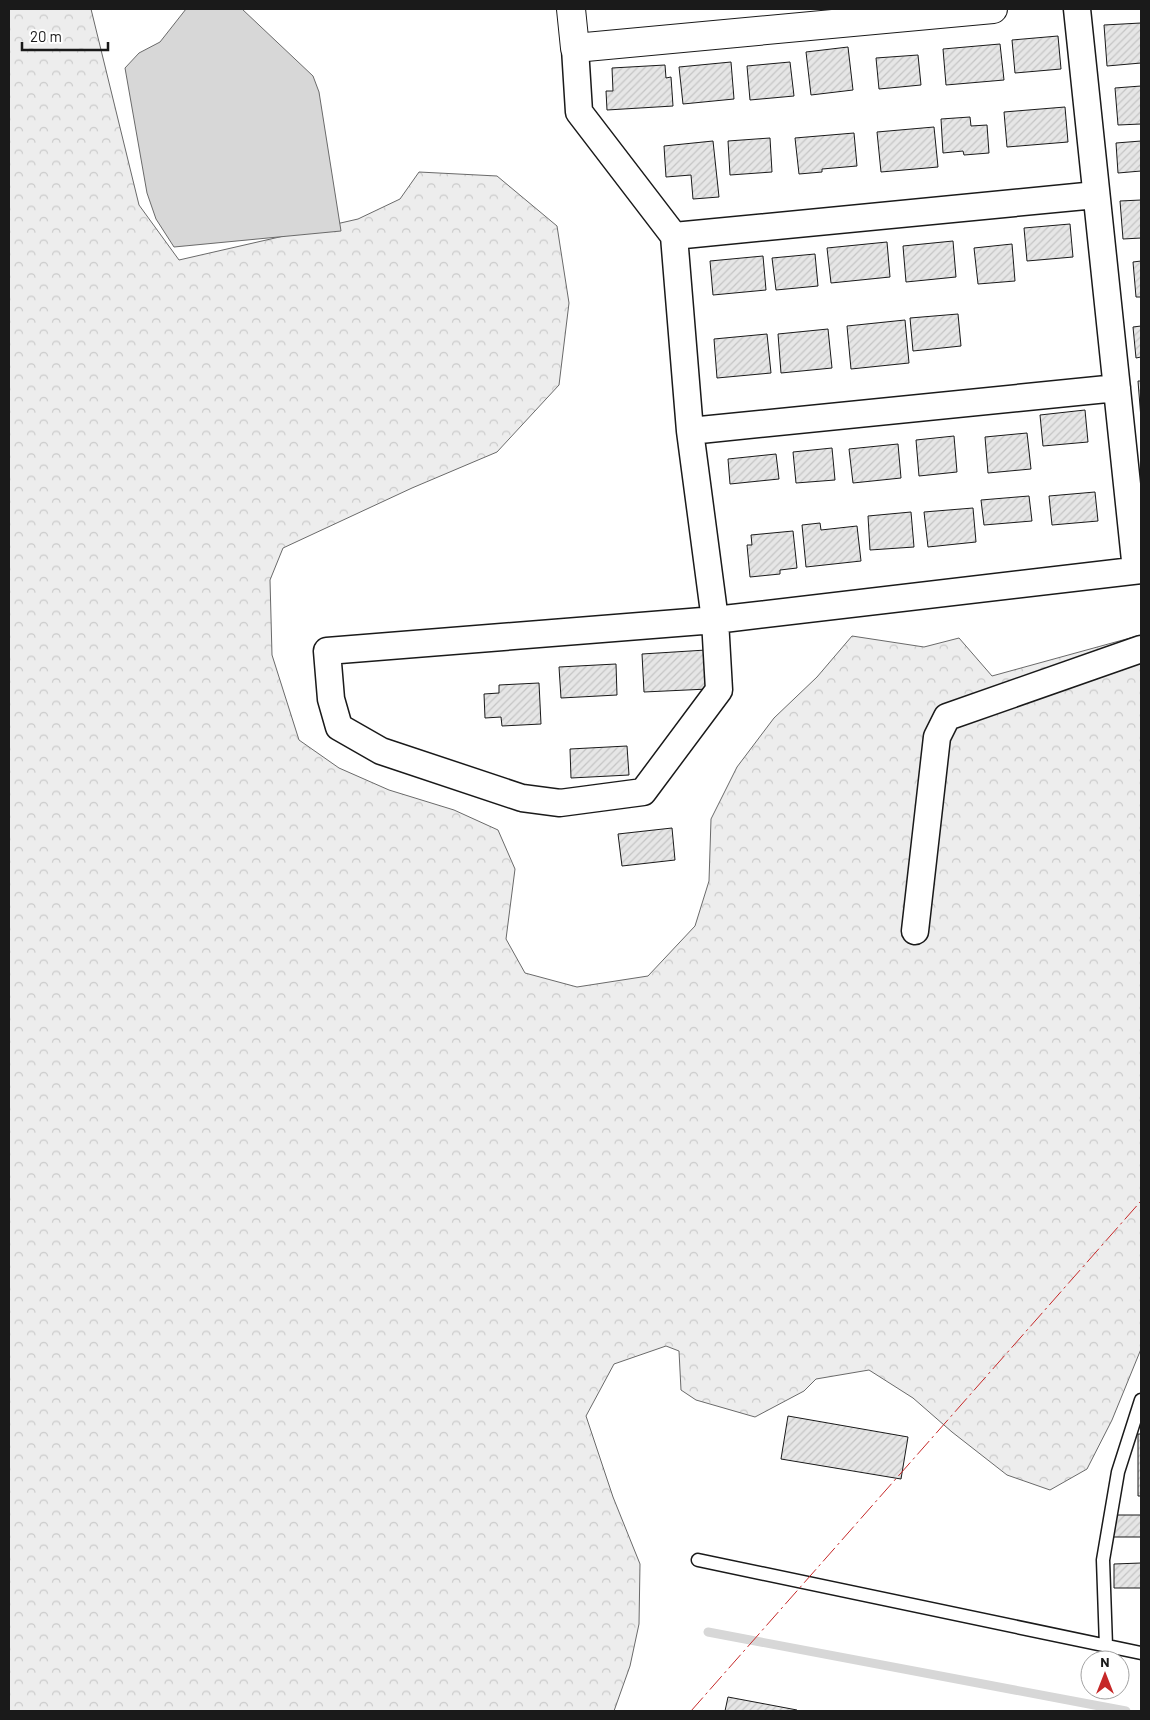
<svg xmlns="http://www.w3.org/2000/svg" width="1150" height="1720" viewBox="0 0 1150 1720" font-family="Barlow,sans-serif">
<style>
.forest{fill:url(#forest-crowns);stroke:#6a6a6a}
.water{fill:#d7d7d7;stroke:#6a6a6a}
.lines{fill:none;stroke-linecap:round;stroke-linejoin:round}
.stream{stroke:#d7d7d7;stroke-width:9}
.building{fill:url(#building-hatch);stroke:#1a1a1a}
.lane-casing{stroke:#1a1a1a;stroke-width:15}
.street-casing{stroke:#1a1a1a;stroke-width:29}
.secondary-casing{stroke:#1a1a1a;stroke-width:30}
.lane{stroke:#fff;stroke-width:12}
.street{stroke:#fff;stroke-width:26}
.secondary{stroke:#fff;stroke-width:28}
.power{stroke:#c62828;stroke-width:1;stroke-dasharray:18 4 2.5 4;stroke-linecap:butt}
</style>
<defs>
<pattern id="forest-crowns" width="20" height="18" patternUnits="userSpaceOnUse" patternTransform="scale(1.25)"><rect width="20" height="18" fill="#ededed"/><path d="M2 6a3 3 0 1 1 6 0M12 15a3 3 0 1 1 6 0" fill="none" stroke="#cbcbcb"/></pattern>
<pattern id="building-hatch" width="6" height="6" patternUnits="userSpaceOnUse" patternTransform="scale(1.25)"><rect width="6" height="6" fill="#e6e6e6"/><path d="M-1 1l2-2M0 6l6-6M5 7l2-2" fill="none" stroke="#c5c5c5"/></pattern>
</defs>
<rect width="100%" height="100%" fill="#fff"/>
<path class="forest" d="M9 9H91L139 205 179 260 358 219 400 199 419 172 497 176 557 226 569 303 559 385 497 452 412 488 283 548 270 580 272 655 299 740 339 768 389 790 454 810 498 830 515 869 506 939 525 973 577 987 648 976 695 926 709 881 711 819 737 767 774 718 817 677 852 636 924 647 959 638 992 676 1141 635V1349L1112 1420 1087 1469 1050 1490 1007 1475 952 1432 913 1398 869 1370 816 1379 804 1391 755 1417 696 1400 681 1390 679 1351 666 1346 614 1364 586 1416 613 1497 640 1564 639 1624 630 1666 614 1711H9Z"/>
<path class="water" d="M186 9H242L313 76 319 92 341 231 174 247 156 219 147 193 125 68 139 53 160 42Z"/>
<g class="lines">
<path class="stream" d="M708 1632 1126 1711"/>
</g>
<path class="building" d="M1141 23V63L1107 66 1104 25Z
M1058 36 1061 69 1015 73 1012 40Z
M1000 44 1004 80 946 85 943 49Z
M848 47 853 90 811 95 806 52Z
M918 55 921 85 879 89 876 58Z
M731 62 734 99 683 104 679 67Z
M790 62 794 96 750 100 747 66Z
M665 65 666 78 671 77 673 106 607 110 606 91H613L612 68Z
M1141 86V124L1118 125 1115 88Z
M1065 107 1068 142 1007 147 1004 112Z
M970 117 971 126 987 125 989 153 964 155 963 151 943 153 941 119Z
M934 127 938 167 881 172 877 132Z
M854 133 857 166 822 169V172L799 174 795 138Z
M770 138 772 172 730 175 728 141Z
M713 141 719 197 693 199 691 175 666 177 664 146Z
M1141 141V171L1118 173 1116 143Z
M1141 200V238L1123 239 1120 201Z
M1070 224 1073 257 1027 261 1024 228Z
M953 241 956 277 906 282 903 246Z
M887 242 890 277 831 283 827 248Z
M1012 244 1015 281 978 284 974 248Z
M815 254 818 286 776 290 772 258Z
M763 256 766 290 713 295 710 261Z
M1141 261V297H1136L1133 262Z
M958 314 961 346 913 351 910 318Z
M905 320 909 363 851 369 847 326Z
M1141 326V357L1136 358 1133 327Z
M828 329 832 368 781 373 778 334Z
M767 334 771 373 717 378 714 339Z
M1138 381H1141V419Z
M1085 410 1088 442 1043 446 1040 415Z
M1027 433 1031 469 988 473 985 437Z
M954 436 957 472 919 476 916 440Z
M898 444 901 478 853 483 849 449Z
M832 448 835 480 796 483 793 452Z
M776 454 779 479 730 484 728 459Z
M1095 492 1098 521 1052 525 1049 496Z
M1029 496 1032 521 984 525 981 500Z
M973 508 976 542 928 547 924 512Z
M911 512 914 547 870 550 868 516Z
M820 523 821 530 857 526 861 561 806 567 802 525Z
M793 531 797 568 780 570V574L750 577 747 545H752L751 535Z
M706 650 708 689 644 692 642 654Z
M616 664 617 695 561 698 559 667Z
M539 683 541 724 502 726 501 717 485 718 484 694 499 693V685Z
M627 746 629 775 571 778 570 749Z
M672 828 675 860 622 866 618 834Z
M788 1416 908 1437 901 1479 781 1459Z
M1138 1434H1141V1496H1138Z
M1113 1515H1141V1537H1113Z
M1141 1563V1588H1114V1564Z
M728 1697 797 1710V1711H725Z"/>
<g class="lines">
<defs>
<path id="lane" d="M698 1560 1141 1653
M1106 1646 1103 1560 1118 1472 1141 1400"/>
<path id="street" d="M1077 9 1136 570
M575 48 579 112 674 236 690 431 715 620 719 690 643 792 560 803 522 798 381 751 339 727 331 699 327 651 715 620 1141 570
M674 236 1096 195
M690 431 1117 388
M915 931 937 737 947 717 1141 649"/>
<path id="secondary" d="M571 9 575 48 993 9"/>
</defs>
<use href="#lane" class="lane-casing"/>
<use href="#street" class="street-casing"/>
<use href="#secondary" class="secondary-casing"/>
<use href="#lane" class="lane"/>
<use href="#street" class="street"/>
<use href="#secondary" class="secondary"/>
<path class="power" d="M691 1711 1141 1201"/>
</g>
<rect width="1150" height="1720" fill="none" stroke="#1a1a1a" stroke-width="20"/>
<g transform="translate(1105 1675)"><circle r="24" fill="#ffffff" stroke="#a3a3a3"/>
<path d="M0-4L9 19L0 12L-9 19Z" fill="#c62828"/>
<text y="-8" font-size="14" font-weight="bold" text-anchor="middle" fill="#1a1a1a">N</text>
</g>
<path d="M22 42v8h86v-8" fill="none" stroke="#1a1a1a" stroke-width="2.5"/>
<text x="30" y="42" font-size="15" fill="#1a1a1a" stroke="#ffffff" stroke-width="4" paint-order="stroke">20 m</text>
</svg>
